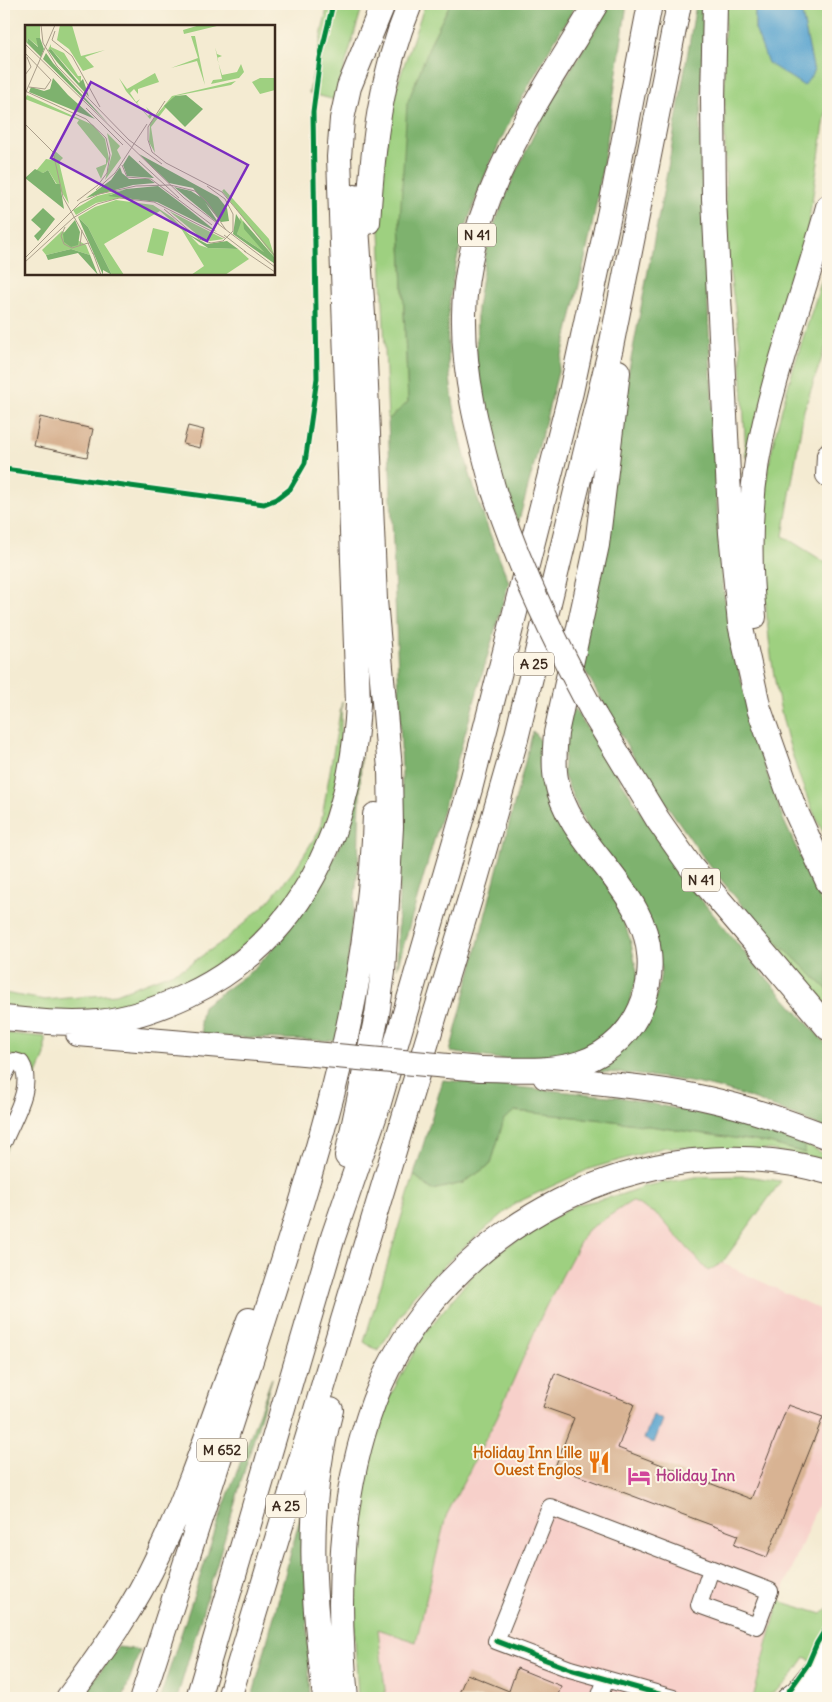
<svg xmlns="http://www.w3.org/2000/svg" width="832" height="1702" viewBox="0 0 832 1702" font-family="Delius,sans-serif">
<style>
.built{fill:#f7d0ca}
.green{fill:#9ed080;stroke:#6c7d4f}
.forest{fill:#7eb26e;stroke:#5c6e46}
.water{fill:#56a3cf;stroke:#486676}
.building{fill:#d8b393}
.lines{fill:none;stroke-linecap:round;stroke-linejoin:round}
.minor-casing{stroke:#574739;stroke-width:18}
.major-casing{stroke:#574739;stroke-width:22}
.highway-casing{stroke:#574739;stroke-width:26}
.minor{stroke:#fff;stroke-width:16}
.major{stroke:#fff;stroke-width:20}
.highway{stroke:#fff;stroke-width:24}
.highway-bridge-casing{stroke:#574739;stroke-width:26;stroke-linecap:butt}
.highway-bridge{stroke:#fff;stroke-width:24}
.cycleway-casing{stroke:#fcf5e5;stroke-width:8}
.cycleway{stroke:#00873e;stroke-width:5}
.labels{text-anchor:middle;stroke-width:4;stroke-linejoin:round;paint-order:stroke}
.shield{fill:#fcf5e5;stroke:#75675a;stroke-width:1}
.shield-label{font-size:14px;font-weight:bold;fill:#3b2a1e}
.food-label{font-size:15px;font-weight:bold;fill:#c56008;stroke:#fcf5e5;text-anchor:end}
.hotel-label{font-size:15px;font-weight:bold;fill:#b23c85;stroke:#fcf5e5;text-anchor:start}
.inset-road{fill:none;stroke:#aa9e8a;stroke-width:1}
.view{fill:#7b2cbf;fill-opacity:0.15;stroke:#7b2cbf;stroke-width:2.5}
.inset-edge{fill:none;stroke:#3b2a1e;stroke-width:2.5}
</style>
<rect width="100%" height="100%" fill="#fcf5e5"/>
<filter id="ink" filterUnits="userSpaceOnUse"><feTurbulence type="fractalNoise" baseFrequency=".02" numOctaves="2"/><feDisplacementMap in="SourceGraphic" scale="10" xChannelSelector="R" yChannelSelector="G"/><feConvolveMatrix kernelMatrix="1 2 1 2 8 2 1 2 1" color-interpolation-filters="sRGB"/></filter>
<filter id="wash" filterUnits="userSpaceOnUse"><feTurbulence type="fractalNoise" baseFrequency=".0096" numOctaves="4" result="noise"/><feDisplacementMap in="SourceGraphic" scale="20" xChannelSelector="R" yChannelSelector="G"/><feGaussianBlur stdDeviation="1.12" result="paint"/><feColorMatrix in="noise" values="0 0 0 0 0 0 0 0 0 0 0 0 0 0 0 0 0 1.4 0 .05"/><feComposite in="paint" operator="in"/></filter>
<g filter="url(#wash)">
<rect width="100%" height="100%" fill="#f4ebd2"/>
<path class="built" d="M632 1201 659 1216 708 1271 722 1263 828 1313V1479L779 1601 753 1698H386L378 1629 416 1641 446 1516 498 1415 545 1308 586 1230Z"/>
<path class="green" d="M328 4H363L335 100 309 93Z
M425 4H450L432 40 400 220 408 402 388 420 379 208 391 103Z
M726 4H755V29L814 72 800 4H822L828 52V99L802 265 746 458 740 343 726 246 724 38Z
M828 261V340L804 410 783 536 828 564V842C787 765 770 678 765 592 762 560 761 529 764 497 774 416 804 338 828 261Z
M342 701C340 730 342 760 336 788 314 908 208 1002 87 1013 60 1015 31 1011 4 1011V993L45 1000 116 994 184 968 225 940 268 902 295 869 320 829Z
M754 920 828 990V1007Z
M4 1033 45 1037V1055L4 1155V1148L36 1068 9 1054 4 1062Z
M515 1111 614 1121 769 1143 805 1153 803 1143 828 1156V1161L771 1150 665 1147 589 1169 516 1203 456 1254 413 1296 378 1351 364 1342 414 1175 432 1190 463 1183 491 1164 504 1118Z
M746 1176 781 1181 722 1263 708 1271 659 1216 632 1201 586 1231 545 1308 498 1415 446 1516 416 1642 378 1629 386 1698H358L354 1622 359 1495 389 1398 424 1334 485 1260 575 1205 620 1195 645 1186 696 1177Z
M779 1601 822 1614 828 1608V1669L805 1657C791 1677 779 1698 753 1698Z"/>
<path class="forest" d="M450 4H577C522 92 454 213 448 319 444 409 475 500 509 582L397 968 402 773 388 420 408 402 400 220 407 104 432 40Z
M611 4H627C614 89 604 175 585 259 565 348 542 436 518 524L493 460 476 368 477 308 488 240 514 176 545 111Z
M696 4H705L700 129 702 178 719 548 725 601 735 656 760 753 784 821 828 917V990L754 920 705 860 631 753 581 663 626 385 669 162Z
M574 708 685 880 754 964 828 1046V1130C801 1119 774 1106 747 1097 697 1079 643 1075 591 1071 631 1052 659 1012 661 967L587 829 563 774 566 726Z
M533 731 543 744 544 780 614 895 630 939 638 976 625 1016 597 1044 566 1055 514 1061 450 1052Z
M361 756 358 868 345 989 337 1041 203 1036 200 1022 203 1006 254 969 284 936 337 852 350 820Z
M443 1080 620 1097 711 1116 803 1143 805 1153 769 1143 614 1121 515 1111 504 1119 491 1164 463 1183 432 1190 414 1175Z
M272 1378 177 1698H160L218 1522Z
M303 1507 310 1698H252Z
M118 1647 140 1650 123 1698H81Z"/>
<path class="water" d="M755 4H800L814 72 804 86 768 63 755 29Z
M653 1415 663 1420 654 1443 644 1439Z"/>
<g id="blocks">
<path class="building" d="M40 417 93 429 87 457 34 446Z
M188 426 204 430 200 448 183 444Z
M555 1373 634 1404 618 1448 751 1499 788 1405 823 1417 767 1557 734 1545 738 1535 555 1467 574 1418 543 1407Z
M517 1668 561 1686 557 1698H457L467 1674 509 1691Z"/>
</g>
</g>
<g filter="url(#ink)">
<use href="#blocks" fill-opacity="0" stroke="#574739" stroke-width="1"/>
<g class="lines">
<defs>
<path id="minor" d="M828 450 825 455 824 476 828 480
M4 1076 10 1064 14 1061 21 1063C35 1086 13 1118 4 1141
M599 1698 606 1679
M673 1698 570 1669 496 1641 550 1507 770 1591 757 1626 699 1605 711 1569"/>
<path id="major" d="M787 1698 796 1691 828 1650
M815 1698 826 1662"/>
<path id="highway" d="M715 4 713 98 714 199 731 533 740 624 759 709 793 805 828 882
M368 222C373 144 380 77 410 4
M494 491C478 433 463 376 464 315 465 201 540 98 596 4
M754 617C749 565 749 512 757 461 772 374 805 292 828 207
M595 716 658 820 691 867 828 1028
M4 1018C35 1021 66 1025 98 1022 129 1019 160 1008 188 995 303 941 352 826 358 704L339 157 342 119 349 87 383 4
M78 1034 292 1052
M481 1069C513 1069 549 1073 580 1063 644 1042 667 968 636 911 612 865 566 832 556 779 553 764 555 748 556 733L597 545 618 372
M545 1077C599 1083 655 1087 708 1099 749 1108 789 1122 828 1137
M347 1156 377 1015 383 972 391 827 390 769 375 600 363 315 355 197
M68 1698C102 1653 135 1606 159 1554 195 1479 219 1398 249 1320
M142 1698C184 1571 225 1444 265 1317 319 1150 370 992 375 815
M198 1698 333 1237 378 1106 470 789 571 392 611 206 650 4
M229 1698 476 879 516 739 611 347 679 4
M325 1698C313 1596 304 1511 331 1410
M346 1698C336 1598 339 1496 374 1401 440 1226 649 1120 828 1172"/>
</defs>
<use href="#minor" class="minor-casing"/>
<use href="#major" class="major-casing"/>
<use href="#highway" class="highway-casing"/>
<use href="#minor" class="minor"/>
<use href="#major" class="major"/>
<use href="#highway" class="highway"/>
<defs>
<path id="highway-bridge" d="M494 491C520 570 555 643 595 716
M292 1052 481 1069"/>
</defs>
<use href="#highway-bridge" class="highway-bridge-casing"/>
<use href="#highway-bridge" class="highway-bridge"/>
<defs>
<path id="cycleway" d="M4 469 264 504 277 499 290 489 305 463 317 378 313 112 320 58 333 4
M496 1641 570 1669 673 1698
M784 1698 808 1664 817 1643 828 1625"/>
</defs>
<use href="#cycleway" class="cycleway-casing"/>
<use href="#cycleway" class="cycleway"/>
</g>
</g>
<defs>
<symbol id="restaurant-bare" viewBox="-9 -9 18 18"><path d="M-5-6h1v4h1v-4h1v4h1v-4h1v5L-1.5 .5V6h-2V.5L-5-1ZM5-6V6H3V1.5H1.5Q1.5-4 5-6Z" fill="#e8710a" stroke="#fcf5e5" stroke-width="2.5" paint-order="stroke"/></symbol>
<symbol id="hotel-bare" viewBox="-9 -9 18 18"><path d="M-6-4.5h1.5V1H6V5H4.5V3h-9V5H-6ZM-4 0a1.8 1.8 0 1 1 3.6 0ZM.5 0V-2.5h3Q6-2.5 6 0Z" fill="#d1479c" stroke="#fcf5e5" stroke-width="2.5" paint-order="stroke"/></symbol>
</defs>
<g fill-rule="evenodd">
<use href="#restaurant-bare" x="583" y="1446" width="32" height="32"/>
<use href="#hotel-bare" x="623" y="1460" width="32" height="32"/>
</g>
<g class="labels">
<g class="shield">
<rect x="458" y="223.5" width="38" height="23" rx="4"/>
<rect x="514" y="652.5" width="40" height="23" rx="4"/>
<rect x="682" y="868.5" width="38" height="23" rx="4"/>
<rect x="197" y="1438.5" width="50" height="23" rx="4"/>
<rect x="266" y="1494.5" width="40" height="23" rx="4"/>
</g>
<g class="shield-label">
<text x="477" y="240">N 41</text>
<text x="534" y="669">A 25</text>
<text x="701" y="885">N 41</text>
<text x="222" y="1455">M 652</text>
<text x="286" y="1511">A 25</text>
</g>
<g class="food-label">
<text x="582" y="1458">Holiday Inn Lille<tspan x="582" dy="17">Ouest Englos</tspan></text>
</g>
<g class="hotel-label">
<text x="656" y="1481">Holiday Inn</text>
</g>
</g>
<g transform="translate(25 25)">
<rect width="250" height="250" fill="#f4ebd2"/>
<path d="M15 0V13H12L14 22 3 13 2 18 0 16V1ZM35 0H47L56 31 80 25 60 32 69 42 58 46 44 24 32 15ZM175 0H196L159 9 158 5ZM166 11H170L180 60 172 36 146 43 173 33ZM26 19V22L39 28 53 51H56V58L26 24 23 25ZM190 22 192 29 197 31 192 33 197 50 212 47 216 39 219 47 214 53 186 59 188 55 197 54ZM130 48 134 57 113 64V69L109 64 105 68 111 77 115 74 112 78 123 91 125 89 121 82 128 89 125 94 124 93 101 66 94 53 102 64ZM235 53H250V65L235 69 227 57ZM211 56 206 60 150 71 126 102 130 128 124 117 125 98 147 71ZM2 70 68 100 80 114 84 134 76 154 71 143 81 139V134L52 98 54 95 0 74ZM82 108 95 121 92 125 96 133 80 155 87 129ZM30 126 38 133 34 137 44 179 23 145 18 148 11 146 21 134 28 135ZM101 164 85 170 104 171 71 178 51 190 48 185 72 171ZM199 164 244 214 250 233 197 166ZM91 175 128 180 148 193 174 220 183 223 213 224 224 234 200 250H166L179 241 157 205 135 186 79 219 99 250H87L63 202 53 192 70 182ZM144 186 199 214 185 216 175 212ZM215 192 238 225 239 227 212 209ZM128 203 144 207 138 231 122 227ZM37 206 61 220 65 230 46 224 21 230 17 225Z" fill="#9ed080"/>
<path d="M3 13 13 22 11 13H15L19 24 16 32 2 18ZM26 24 54 58 58 54 64 72 32 37 23 25ZM21 28 28 38 83 98 18 34ZM28 53 43 70 70 94 4 67 6 62 19 66 25 64ZM161 70 178 84 160 102 139 81 150 71ZM114 129 193 172 202 183 204 196 196 197 168 163 144 158ZM104 130 129 153 102 151 98 140ZM95 142 97 148 104 154H124L130 158 108 160 61 173 86 155ZM10 144 18 148 23 145 31 159H35L39 184 0 153ZM133 161 157 179 192 207 132 177 83 171 101 164ZM149 162 166 166 177 173 195 200ZM18 183 30 194 13 216 9 211 16 204 6 195ZM211 189 216 197 212 209 239 227 219 204 218 196 250 233V239L208 209ZM53 192 63 202 87 250 78 245V250ZM50 195 55 207 53 220 46 222 39 217 38 209ZM161 208 182 219 202 216 213 224 183 223ZM46 224 65 230 73 250 53 228 23 235 21 230Z" fill="#7eb26e"/>
<path class="inset-road" d="M16 0 18 18 32 41 104 115 137 139M30 6 27 15 47 31 75 82M0 19 159 173 250 242M0 28 26 55 20 64 4 62M0 50 6 42 2 32M0 66 61 94 81 113 85 130 82 148 73 160 52 176M0 69 30 0M140 76 123 102V115L127 127 141 138 197 167 250 231M61 83 98 120M0 99 28 127 38 172 64 219M114 136 154 173M97 140 102 152 126 154 187 200M71 165 90 148 122 99M139 184 174 214 186 218 198 216 208 206V189L200 174 182 161M40 202 36 211 39 219 47 223 63 218 68 229M199 210 221 227M55 220 57 205M219 226 250 247M68 228 76 250M0 233 55 178 74 169 111 161 145 160 170 166 182 177 201 205M0 237 48 193 72 179 94 173 129 177 200 213"/>
<path class="view" d="M66 57 223 140 182 216 26 133Z"/>
<rect width="250" height="250" class="inset-edge"/>
</g>
<rect width="832" height="1702" fill="none" stroke="#fcf5e5" stroke-width="20"/>
</svg>
